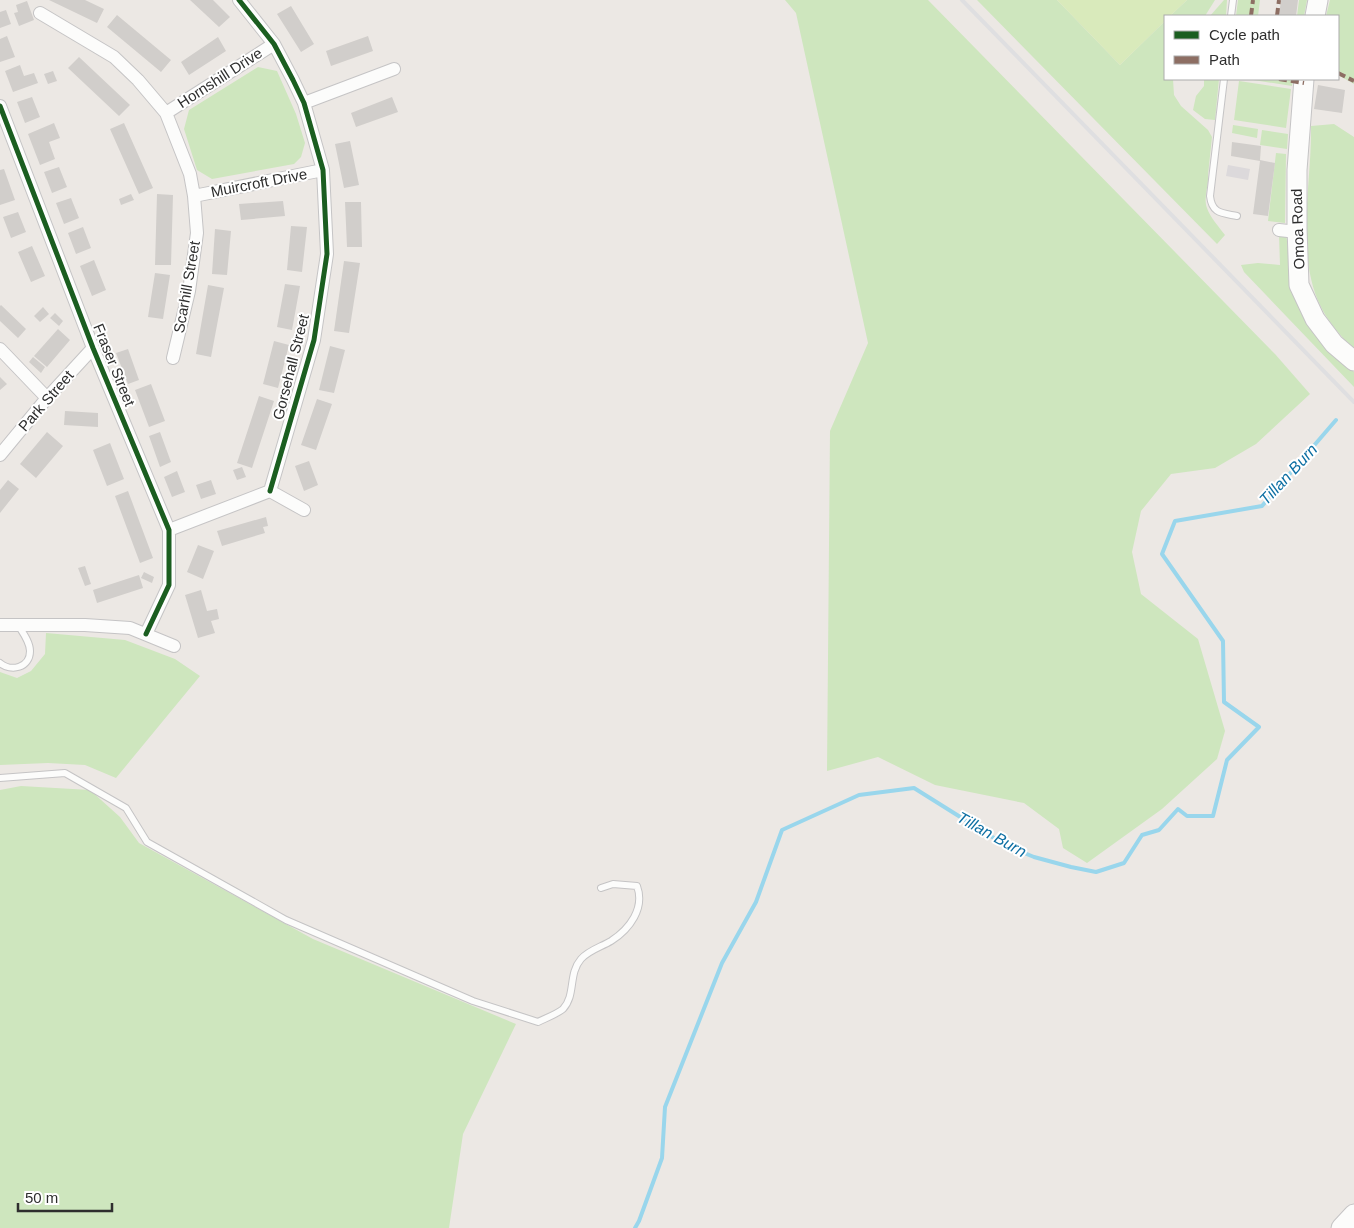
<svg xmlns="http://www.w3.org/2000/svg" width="1354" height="1228" viewBox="0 0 1354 1228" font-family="Arial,sans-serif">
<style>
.industrial{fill:#dcd9db}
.green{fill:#cee6be}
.pitch{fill:#d9eabb}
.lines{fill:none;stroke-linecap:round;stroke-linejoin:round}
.stream{stroke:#99d6ec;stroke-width:4}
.building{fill:#d1cecb}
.lane-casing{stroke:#c5c4c5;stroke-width:8}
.street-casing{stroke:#c5c4c5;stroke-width:14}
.secondary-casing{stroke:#c5c4c5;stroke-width:21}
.lane{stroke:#fcfcfb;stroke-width:6}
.street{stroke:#fcfcfb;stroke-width:12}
.secondary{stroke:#fcfcfb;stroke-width:19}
.rail{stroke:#dfdfe1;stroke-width:4}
.quiet{stroke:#8d6e63;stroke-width:4;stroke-dasharray:8 4;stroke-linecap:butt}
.cycleway-casing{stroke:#fff;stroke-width:8}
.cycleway{stroke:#1b5e20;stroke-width:5}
.labels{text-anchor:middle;stroke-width:4;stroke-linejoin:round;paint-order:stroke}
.street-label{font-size:15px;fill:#2e2e2e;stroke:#fff}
.water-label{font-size:16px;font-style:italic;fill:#0d6fa3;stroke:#fff}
</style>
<rect width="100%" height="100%" fill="#ece8e4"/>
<path class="industrial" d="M1228 165 1250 169 1248 180 1226 176Z"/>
<path class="green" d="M785 0H928L1275 354 1310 394 1256 444 1215 468 1171 474 1141 511 1132 552 1141 594 1198 639 1225 731 1217 759 1162 809 1087 863 1063 848 1059 829 1024 803 935 785 878 757 827 771 830 431 868 343 796 13Z
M977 0H1057L1120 65 1165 21V79H1173L1174 95 1181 106 1208 130 1212 137 1208 175C1209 185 1203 198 1207 208 1210 217 1219 227 1225 235L1217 244Z
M1187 0H1215L1205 16H1170Z
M1224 0H1227L1226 16H1210Z
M1238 0H1260L1258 16H1236Z
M1299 0H1307L1304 16H1297Z
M1330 0H1354V84L1338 75V16H1326Z
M258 67 277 71 296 114 305 143 301 157 294 164 212 179 197 170 184 129 189 110Z
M1204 79H1219L1215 120 1205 119 1193 110 1196 96 1204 86Z
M1247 79H1293L1292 86Z
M1239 81 1291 89 1286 128 1234 120Z
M1334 124 1354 137V350C1341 336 1328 322 1320 305 1295 252 1312 183 1311 126Z
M1233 125 1258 129 1257 138 1232 133Z
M1262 130 1288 134 1287 149 1260 145Z
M1276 153 1286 154 1285 223 1268 221Z
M1279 234H1286L1293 283 1350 369 1354 372V387L1244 272 1241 265 1258 263 1280 265Z
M46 633 125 640 175 659 200 676 116 778 85 765 48 763 0 765V672L17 678 31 671 45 654Z
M21 786 90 790 120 817 139 843 313 939 516 1024 463 1134 449 1228H0V790Z"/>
<path class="pitch" d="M1057 0H1187L1170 16H1165V21L1120 65Z"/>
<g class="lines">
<path class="stream" d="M635 1228 639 1221 662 1158 665 1107 722 963 756 902 782 830 859 795 914 788 1005 845 1034 857 1071 867 1096 872 1124 863 1142 835 1159 830 1178 809 1187 816H1213L1227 760 1259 727 1224 702 1223 641 1162 554 1175 521 1262 506 1336 420"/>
</g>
<path class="building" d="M49 0H85L104 9 97 23Z
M190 0H213L230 17 219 27Z
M1281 0H1298L1296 16H1279Z
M27 1 34 20 19 26 14 13 18 12 16 5Z
M291 6 314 44 301 52 277 14Z
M6 10 11 24 0 28V12Z
M117 15 171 60 161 72 107 27Z
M7 36 15 57 0 62V39Z
M368 36 373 51 331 66 326 51Z
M218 37 226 51 189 75 181 62Z
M79 57 130 105 119 116 68 68Z
M20 65 24 76 34 73 38 83 13 92 5 71Z
M53 71 57 81 48 84 44 74Z
M1318 85 1345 90 1342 113 1314 109Z
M32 97 40 117 25 123 17 102Z
M392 97 398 112 356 127 351 113Z
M54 123 60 138 49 142 55 159 40 165 28 134Z
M124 123 153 188 139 194 110 129Z
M350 141 359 185 344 188 335 144Z
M1232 142 1261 146 1260 160 1275 163 1268 216 1253 214 1260 161 1231 156Z
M59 167 67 187 52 193 44 172Z
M4 169 15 200 0 205V170Z
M131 194 134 200 121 205 119 199Z
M157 194 173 195 171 265H155Z
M71 198 79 218 64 224 56 203Z
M283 201 285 216 241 220 239 204Z
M345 202H361L362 247H347Z
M18 212 26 232 11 238 3 217Z
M291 226 307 227 302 272 287 270Z
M83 227 91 248 76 254 68 233Z
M215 229 231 231 227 275 212 274Z
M32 246 45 276 31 282 18 252Z
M94 260 106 290 92 296 80 266Z
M344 261 360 263 349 333 334 331Z
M155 273 170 275 163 319 148 317Z
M285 284 300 286 292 330 277 327Z
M208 285 224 288 211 357 196 354Z
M1 305 26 329 18 338 0 321V306Z
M43 307 49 314 40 322 34 316Z
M55 313 63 321 59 326 50 318Z
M58 329 70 340 47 367 34 356Z
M274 341 289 345 278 388 263 384Z
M330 346 345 350 334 393 319 390Z
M128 349 139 380 128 384 116 353Z
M33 357 45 367 41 373 29 362Z
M0 377 7 384 0 390Z
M151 384 165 421 149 427 135 390Z
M259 396 274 401 252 468 237 463Z
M317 399 332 404 316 450 301 445Z
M65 411 98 413V427L64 425Z
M47 432 63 446 36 478 20 464Z
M160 432 171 462 160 467 149 436Z
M110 443 124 479 107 486 93 450Z
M309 461 318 485 304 491 295 466Z
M242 467 246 477 237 480 233 470Z
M177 471 185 492 172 497 164 477Z
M8 480 19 489 0 513V490Z
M211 480 216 494 201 499 196 485Z
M128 491 153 558 140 563 115 496Z
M266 517 268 526 263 527 265 533 222 546 217 531Z
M198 545 214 551 203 579 187 572Z
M85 566 91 584 85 586 78 568Z
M144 572 154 577 152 583 141 578Z
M139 575 143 588 97 603 93 590Z
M201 590 207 611 217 609 219 619 211 621 215 633 198 638 185 595Z"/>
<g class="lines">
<defs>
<path id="lane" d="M1231 16 1233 0
M1224 79 1210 196C1212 214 1222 213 1237 216
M0 663C11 672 30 668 30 651 30 642 23 633 18 625
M0 778 65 773 126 808 147 842 286 920 473 1001 538 1022C546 1018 557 1014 563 1009 576 995 568 974 581 959 589 950 601 947 611 941 630 929 645 908 637 886L613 884 601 888"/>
<path id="street" d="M239 0 274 44 293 80 304 103 323 170 327 254 314 340 270 491
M40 13 114 57 138 80 166 113 190 174 194 196 197 233 189 291 173 358
M304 103 394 69
M0 106 93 348 169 530V585L146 634
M166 113 274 44
M194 196 323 170
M1279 230 1297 232
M0 349 47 398
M0 455 47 398 93 348
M169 530 270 491 304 510
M0 625H85L130 628 174 646"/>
<path id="secondary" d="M1315 16 1318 0
M1304 79 1297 170V228L1299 285 1315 319 1334 344 1354 361
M1341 1228 1354 1214"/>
</defs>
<use href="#lane" class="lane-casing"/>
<use href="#street" class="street-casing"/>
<use href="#secondary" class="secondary-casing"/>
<use href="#lane" class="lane"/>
<use href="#street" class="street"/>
<use href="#secondary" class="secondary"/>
<path class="rail" d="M962 0 1354 402"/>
<path class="quiet" d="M1251 16 1253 0
M1277 16 1279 0
M1338 73 1354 81
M1279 79 1304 83"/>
<defs>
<path id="cycleway" d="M239 0 274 44 293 80 304 103 323 170 327 254 314 340 270 491
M0 106 93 348 169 530V585L146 634"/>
</defs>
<use href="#cycleway" class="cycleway-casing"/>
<use href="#cycleway" class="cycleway"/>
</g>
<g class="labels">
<g class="street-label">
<text transform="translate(220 78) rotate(-33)" y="5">Hornshill Drive</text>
<text transform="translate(259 183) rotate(-11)" y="5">Muircroft Drive</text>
<text transform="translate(1298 229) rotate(-92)" y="5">Omoa Road</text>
<text transform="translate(187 287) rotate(-80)" y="5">Scarhill Street</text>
<text transform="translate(114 365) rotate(68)" y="5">Fraser Street</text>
<text transform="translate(291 367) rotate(-76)" y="5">Gorsehall Street</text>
<text transform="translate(46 401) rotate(-49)" y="5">Park Street</text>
</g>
<g class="water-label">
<text transform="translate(1288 474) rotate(-47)" y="6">Tillan Burn</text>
<text transform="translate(992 834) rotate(29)" y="6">Tillan Burn</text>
</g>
</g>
<rect x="1164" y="15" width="175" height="65" fill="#ffffff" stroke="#ababab"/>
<rect x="1174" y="31" width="25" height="8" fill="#1b5e20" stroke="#ababab"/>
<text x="1209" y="40" font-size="15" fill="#2e2e2e">Cycle path</text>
<rect x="1174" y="56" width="25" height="8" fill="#8d6e63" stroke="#ababab"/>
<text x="1209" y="65" font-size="15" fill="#2e2e2e">Path</text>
<path d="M18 1203v8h94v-8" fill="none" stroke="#2e2e2e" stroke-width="2.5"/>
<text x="25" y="1203" font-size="15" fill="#2e2e2e" stroke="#ffffff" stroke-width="4" paint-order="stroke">50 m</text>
</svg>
